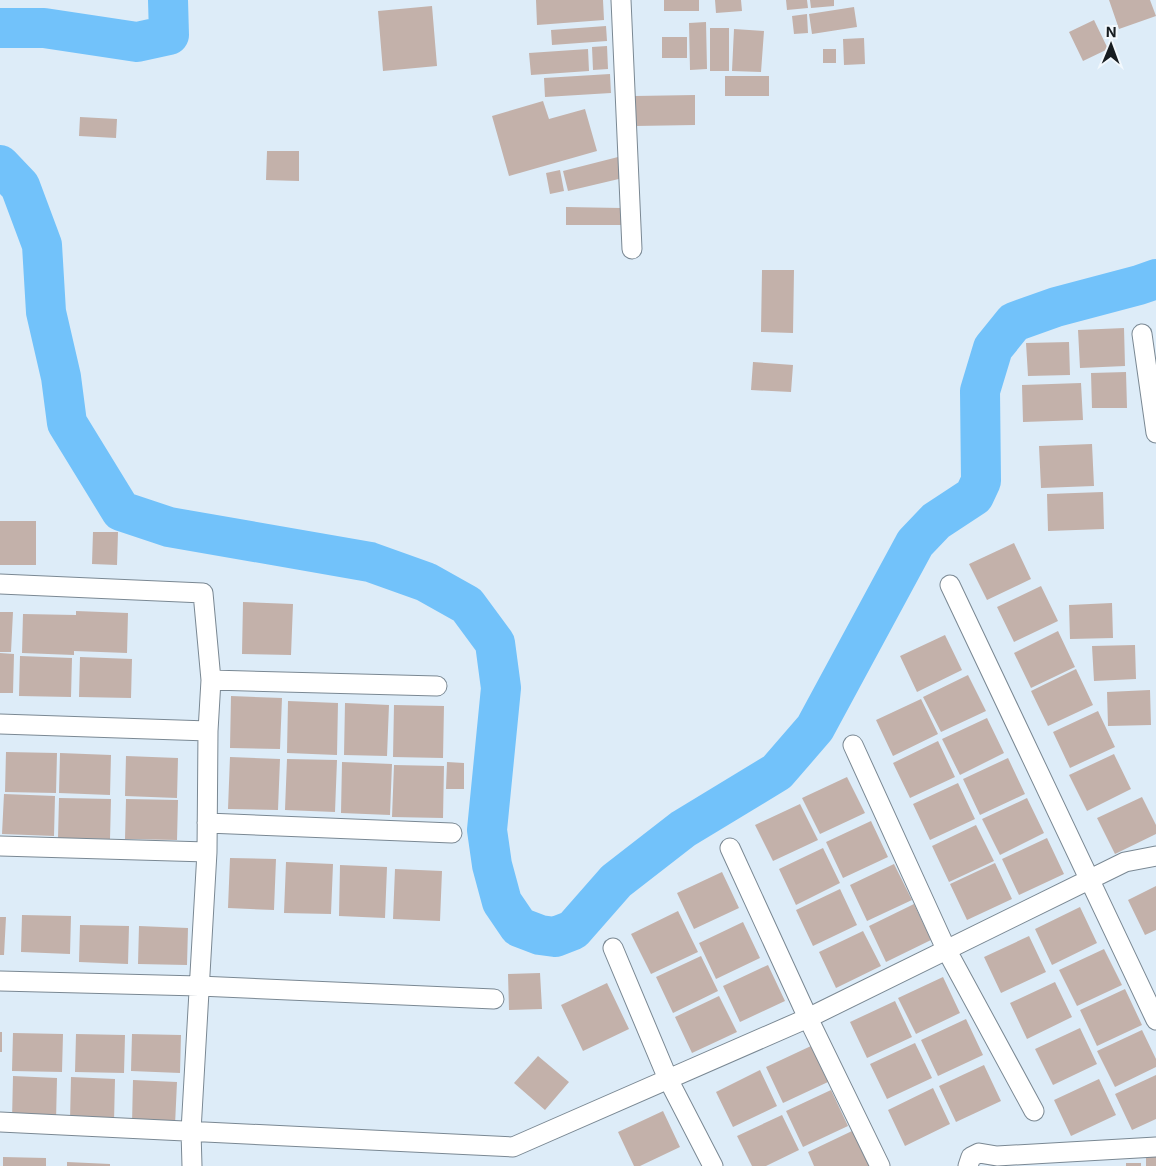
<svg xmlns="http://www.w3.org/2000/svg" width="1156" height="1166" viewBox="0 0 1156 1166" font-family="Inter,sans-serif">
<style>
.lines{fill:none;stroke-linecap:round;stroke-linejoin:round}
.river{stroke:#72c2fa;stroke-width:40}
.building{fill:#c3b1aa}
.minor-casing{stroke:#7a8893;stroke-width:21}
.minor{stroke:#fff;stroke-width:19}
</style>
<rect width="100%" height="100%" fill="#ddecf8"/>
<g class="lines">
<path class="river" d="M0 28H44L137 42 169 35 168 0
M0 165 20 186 42 245 46 312 61 377 67 423 121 511 169 527 370 562 426 582 467 605 495 643 501 688 487 830 492 865 502 902 519 927 540 935 555 937 573 930 616 881 683 829 777 772 815 728 915 543 936 521 974 496 981 481 980 391 993 348 1014 322 1056 307 1139 285 1156 279"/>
</g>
<path class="building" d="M536 0H603L604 20 537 25Z
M664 0H699V11H664Z
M715 0H741L742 11 716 13Z
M786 0H807L808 8 787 10Z
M810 0H834V6L811 8Z
M1109 0H1150L1156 16 1119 29Z
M432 6 437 66 383 71 378 11Z
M854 7 857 27 812 34 809 14Z
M807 14 808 33 794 34 792 16Z
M1094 20 1108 49 1083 61 1069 32Z
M706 22 707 69 690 70 689 23Z
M606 26 607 41 552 45 551 30Z
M710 28H729V71H710Z
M734 29 764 31 761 72 732 71Z
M662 37H687V58H662Z
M864 38 865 64 844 65 843 39Z
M607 46 608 69 593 70 592 47Z
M588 49 589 71 531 75 529 53Z
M823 49H836V63H823Z
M610 74 611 93 545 97 544 78Z
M725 76H769V96H725Z
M695 95V125L635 126V96Z
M543 101 549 119 585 109 597 151 509 176 492 116Z
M80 117 117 119 116 138 79 136Z
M267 151H299V181L266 180Z
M618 157 623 178 568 191 563 171Z
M560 170 564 191 550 194 546 173Z
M566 207 621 208V225H566Z
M762 270H794L793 333 761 332Z
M1124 328 1125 366 1080 368 1078 330Z
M1069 342 1070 375 1028 376 1026 343Z
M753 362 793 365 791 392 751 390Z
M1126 372 1127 408H1092L1091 373Z
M1081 383 1083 420 1023 422 1022 385Z
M1092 444 1094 486 1041 488 1039 446Z
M1103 492 1104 529 1048 531 1047 494Z
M0 521H36V565H0Z
M93 532H118L117 565 92 564Z
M1014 543 1031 579 987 600 969 564Z
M1041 586 1058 621 1014 642 997 607Z
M243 602 293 604 291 655 242 654Z
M1112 603 1113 638 1070 639 1069 605Z
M76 611 128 613 127 653 74 651V655L22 653 23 614 76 615Z
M0 612H13L11 652H0Z
M1058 631 1075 667 1031 688 1014 653Z
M945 635 962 670 917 692 900 656Z
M1135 645 1136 679 1094 681 1092 646Z
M0 653 14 654 13 693H0Z
M20 656 72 658 71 697 19 696Z
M80 657 132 659 131 698 79 697Z
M1076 669 1093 705 1048 726 1031 691Z
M968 675 986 711 941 732 923 697Z
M1150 690 1151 725 1108 726 1107 692Z
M231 696 282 698 280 749 230 748Z
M921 699 938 734 893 756 876 720Z
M288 701 338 703 337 755 287 753Z
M345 703 389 705 387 756 344 755Z
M394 705 444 706 443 758 393 757Z
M1098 711 1115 747 1070 768 1053 732Z
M987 718 1004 753 960 775 942 739Z
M938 741 955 777 910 798 893 763Z
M6 752 57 753 56 793 5 792Z
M60 753 111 755 110 795 59 793Z
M1114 754 1131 789 1087 811 1069 775Z
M126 756 178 758 177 798 125 796Z
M230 757 280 759 278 810 228 809Z
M1008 758 1025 794 980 815 963 779Z
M287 759 337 760 335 812 285 810Z
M342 762 392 764 390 815 341 813Z
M447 762 464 763V789H446Z
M394 765 444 766 443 818 392 817Z
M847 777 865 813 820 834 802 798Z
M958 783 975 819 930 840 913 804Z
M4 794 55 796 54 836 2 834Z
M1142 797 1156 825V834L1115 854 1097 818Z
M59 798 111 799 110 839 58 838Z
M1027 798 1044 833 1000 855 982 819Z
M126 799 178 800 177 840 125 839Z
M800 804 818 840 773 861 755 825Z
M871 821 888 857 843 878 826 842Z
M976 825 994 861 949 882 932 846Z
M1047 838 1064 874 1019 895 1002 859Z
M823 848 840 883 796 905 779 869Z
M230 858 276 859 274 910 228 908Z
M286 862 333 864 331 914 284 913Z
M995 863 1012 899 967 920 950 884Z
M894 864 912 900 867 921 850 885Z
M340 865 387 867 385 918 339 916Z
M395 869 442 871 440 921 393 919Z
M722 872 739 908 694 929 677 893Z
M1156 886V930L1145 935 1128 900Z
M840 889 857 925 813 946 796 910Z
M914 904 931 940 886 962 869 926Z
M1080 907 1097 943 1052 965 1035 929Z
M678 911 698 952 651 974 631 934Z
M22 915 71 916 70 954 21 952Z
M0 917H6L4 955H0Z
M743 922 760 958 716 979 699 943Z
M80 925 129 926 128 964 79 962Z
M139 926 188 928 187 965 138 964Z
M863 931 881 966 836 988 819 952Z
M1029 936 1046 972 1001 993 984 957Z
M1104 949 1122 985 1077 1006 1059 970Z
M701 956 718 991 673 1013 656 977Z
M768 965 785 1001 740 1022 723 986Z
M540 973 542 1009 509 1010 508 974Z
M943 977 960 1013 916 1034 898 998Z
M1055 982 1072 1017 1027 1039 1010 1003Z
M607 983 629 1029 583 1051 561 1005Z
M1125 989 1142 1025 1097 1046 1080 1010Z
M719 996 737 1032 692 1053 675 1017Z
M895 1001 912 1037 867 1058 850 1022Z
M966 1019 983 1055 938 1076 921 1040Z
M1080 1028 1097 1064 1053 1085 1035 1049Z
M1142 1030 1156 1059V1067L1115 1087 1097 1051Z
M0 1032H2V1052H0Z
M13 1033 63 1034 62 1072 12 1071Z
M76 1034 125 1035 124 1073 75 1072Z
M132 1034 181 1035 180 1073 131 1071Z
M915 1043 932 1078 887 1099 870 1064Z
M811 1046 828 1082 783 1103 766 1067Z
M538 1056 569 1082 545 1110 514 1083Z
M984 1065 1001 1101 956 1122 939 1086Z
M760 1070 777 1106 733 1127 716 1092Z
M1156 1075V1119L1132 1130 1115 1094Z
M13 1076 57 1078 56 1121 12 1120Z
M71 1077 115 1079 114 1122 70 1121Z
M1099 1079 1116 1115 1071 1136 1054 1100Z
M133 1080 177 1082 175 1125 132 1124Z
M933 1088 950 1124 905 1146 888 1110Z
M831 1090 848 1126 803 1147 786 1111Z
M663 1111 680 1147 640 1166H634L618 1132Z
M782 1115 799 1150 766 1166H752L737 1136Z
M852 1131 870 1166H814L808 1152Z
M3 1157 46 1158V1166H3Z
M1146 1157H1156V1166H1146Z
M67 1162 110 1164V1166H67Z
M1126 1163H1141V1166H1126Z"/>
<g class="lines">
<defs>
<path id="minor" d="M621 0 632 249
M1142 334 1156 433
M0 584 203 593 211 680 208 731 207 852 191 1131 192 1166
M950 585 1156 1020
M211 680 437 686
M0 724 208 731
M853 745 946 949 1034 1111
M207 823 452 833
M0 846 207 852
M730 848 808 1018 880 1166
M613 948 668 1079 713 1166
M0 981 199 986 494 999
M0 1122 513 1147 808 1018 1125 862 1156 856
M968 1166 971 1157 979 1153 997 1156 1156 1147"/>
</defs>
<use href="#minor" class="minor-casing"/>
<use href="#minor" class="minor"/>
</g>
<g transform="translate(1111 45) rotate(1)" stroke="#f2f8fd" stroke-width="4" paint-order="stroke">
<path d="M0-4L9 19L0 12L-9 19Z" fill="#171d21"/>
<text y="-8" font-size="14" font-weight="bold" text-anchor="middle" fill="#171d21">N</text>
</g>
</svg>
